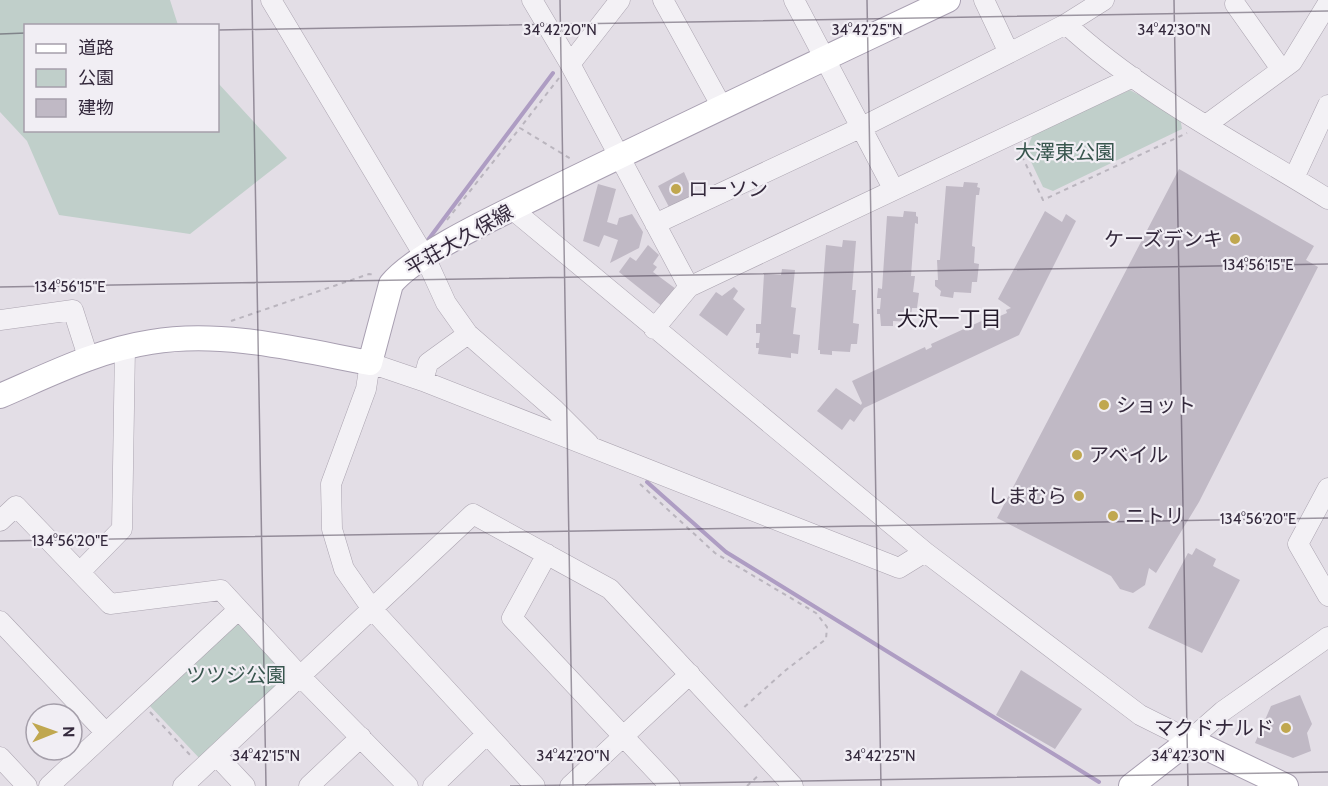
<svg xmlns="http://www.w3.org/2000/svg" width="1328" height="786" viewBox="0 0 1328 786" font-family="Cabin,'Noto Sans JP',sans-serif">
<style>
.green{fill:#c0cfca}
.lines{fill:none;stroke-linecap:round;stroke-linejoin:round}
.stream{stroke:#ae9dc3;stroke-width:4}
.building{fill:#c0b9c5}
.minor-casing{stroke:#aba4b0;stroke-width:21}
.major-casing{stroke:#a89fb1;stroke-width:26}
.path{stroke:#bab5be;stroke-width:2;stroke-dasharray:4.5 4.5;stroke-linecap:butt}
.minor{stroke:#f3f1f5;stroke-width:20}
.major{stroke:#fff;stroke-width:24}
.ticks{fill:none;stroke:#34293c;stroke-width:1.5;stroke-opacity:0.45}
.poi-dot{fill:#c0a74f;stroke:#f1eef4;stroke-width:2}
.labels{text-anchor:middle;stroke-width:4.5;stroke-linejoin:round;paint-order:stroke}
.park-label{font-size:20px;fill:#38564e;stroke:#f1eef4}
.poi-label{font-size:20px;fill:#34293c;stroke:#f1eef4;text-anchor:start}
.street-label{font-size:20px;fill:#34293c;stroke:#f1eef4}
.neighbourhood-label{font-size:21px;fill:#251b2c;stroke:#f1eef4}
.ticks-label{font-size:15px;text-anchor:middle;fill:#34293c;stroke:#f1eef4;stroke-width:4.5;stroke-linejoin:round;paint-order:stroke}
</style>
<rect width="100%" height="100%" fill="#e3dee6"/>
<path class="green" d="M0 0H170L178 25 26 26V130H218V83L287 158 190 234 59 215 27 141 0 112Z
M1130 90 1180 117 1182 129 1053 191 1043 187 1026 151 1033 134Z
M236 619 288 670 289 680 202 761 149 705Z"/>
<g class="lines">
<path class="stream" d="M425 244 553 73
M647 482 726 552 1099 782"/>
</g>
<path class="building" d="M1179 169 1314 246 1306 260 1318 267 1199 502 1156 573 1149 568 1145 585 1133 593 1120 589 1111 576 997 518Z
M684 172 694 195 669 207 658 186Z
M964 182 978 183 977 187 980 188 979 195H976L972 246 975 247 974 263 979 264 977 282H972L971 293 954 292 953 298 940 296 941 291 935 286V280H938L937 260H940L946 186 963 187Z
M598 184 616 189 607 222 617 225 619 218 632 214 643 232 639 248 610 263 618 240 604 235 599 247 583 241Z
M904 211 916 212V216L918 217V224L915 223 911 276H915L913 292 919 293 917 308H912L910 322 893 321V326H881L880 314H877V309H880L881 298H877L878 288 882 289 887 216 903 217Z
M1045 211 1062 222 1066 214 1076 221 1019 335 864 408 854 422 850 419 842 430 817 411 836 388 861 405 862 403 852 381 925 347 926 350 932 347 931 344 999 313 1000 316 1007 313 1006 310 1011 308 998 299Z
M843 240 856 241 852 290H856L853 323 859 324 857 344H851L850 352 832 351V355L820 354V350H818L826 245 842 247Z
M648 245 659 255 653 264 657 267 653 272 676 289 663 307 619 272 630 257 636 261Z
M782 269 795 270 791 307 796 308 793 334 800 335 798 354 791 353V358L758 354 759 348H756V343H759L760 333H756V324H761L764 274 781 275Z
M734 287 738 291 733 299 745 309 727 336 699 315 716 292 722 296Z
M1196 548 1216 559 1213 566 1240 580 1202 653 1148 628 1188 553 1192 555Z
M1021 670 1082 709 1055 749 996 715Z
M1300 695 1312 724 1307 733 1311 751 1293 758 1255 743 1271 706Z"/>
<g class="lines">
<defs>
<path id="minor" d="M271 0 425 257 446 303 468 334 554 409 589 444
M532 0 570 64 689 287
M663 0 722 107
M794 0 894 190
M984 0 1009 53 1066 24C1143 95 1240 144 1328 199
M1235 4 1281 69
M1066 24 1104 0
M570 64 620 0
M1206 125 1292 62 1328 3
M1294 178 1328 105
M512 209 925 552 1140 715 1190 740 1223 711 1328 637
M655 224 860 128 1009 53
M0 320 73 310 89 360
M654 329 689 287 1133 77
M423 381 428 363 468 334
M1328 488 1298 544 1328 596
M0 521 16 506 110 604 221 590 301 677 408 786
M547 554 512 618 670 786
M81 571 122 529 125 347
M0 621 106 733
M216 755 245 786
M0 757 27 786
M49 786 238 610
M183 786 473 514 610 589 793 786
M309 786 361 737
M433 786 487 734
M535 786 372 609 344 569 332 529 331 484 366 389 370 363 423 381 899 568 925 552
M570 786 690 674"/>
<path id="major" d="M0 396C49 375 98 350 151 342 223 330 300 350 370 363L391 284C416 253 504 213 542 194 677 128 813 64 948 0
M1131 786 1190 740 1286 786"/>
</defs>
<use href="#minor" class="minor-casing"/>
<use href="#major" class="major-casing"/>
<path class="path" d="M559 78 520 128 571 159
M1018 148 1043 200 1187 133
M447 220 520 128
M231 321 369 274 376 275
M640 484 715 553 816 613 827 627 826 639 786 670 742 709
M150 712 191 756
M747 786 760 774"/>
<use href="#minor" class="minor"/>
<use href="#major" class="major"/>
</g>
<path class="ticks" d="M252 0 266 786M560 0 573 786M867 0 881 786M1174 0 1188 786M218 30 1328 11M0 34 26 33M0 287 1328 264M0 541 1328 518M510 786 1328 772"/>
<g class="poi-dot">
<circle cx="676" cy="189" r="6"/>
<circle cx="1235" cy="239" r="6"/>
<circle cx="1104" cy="405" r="6"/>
<circle cx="1077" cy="455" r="6"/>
<circle cx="1079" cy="496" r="6"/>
<circle cx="1113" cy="516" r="6"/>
<circle cx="1286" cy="728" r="6"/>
</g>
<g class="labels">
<g class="park-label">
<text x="1065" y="159">大澤東公園</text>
<text x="236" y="682">ツツジ公園</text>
</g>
<g class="poi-label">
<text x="688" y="196">ローソン</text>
<text x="1223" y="246" text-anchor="end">ケーズデンキ</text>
<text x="1116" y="412">ショット</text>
<text x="1089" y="462">アベイル</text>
<text x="1067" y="503" text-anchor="end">しまむら</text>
<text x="1125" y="523">ニトリ</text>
<text x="1274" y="735" text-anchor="end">マクドナルド</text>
</g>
<g class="street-label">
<text transform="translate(459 240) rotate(-30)" y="7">平荘大久保線</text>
</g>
<g class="neighbourhood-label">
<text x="949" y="326">大沢一丁目</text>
</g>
</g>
<g class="ticks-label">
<text x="560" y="35">34°42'20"N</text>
<text x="867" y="35">34°42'25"N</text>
<text x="1174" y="35">34°42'30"N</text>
<text x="1258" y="270">134°56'15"E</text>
<text x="70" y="292">134°56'15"E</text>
<text x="1258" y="524">134°56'20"E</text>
<text x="70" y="546">134°56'20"E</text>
<text x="266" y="761">34°42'15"N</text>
<text x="573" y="761">34°42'20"N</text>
<text x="880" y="761">34°42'25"N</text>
<text x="1188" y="761">34°42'30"N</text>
</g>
<rect x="24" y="24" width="195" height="108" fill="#f1eef4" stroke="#a59faa" stroke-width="1.5"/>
<rect x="36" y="44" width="30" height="9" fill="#ffffff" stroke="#a59faa" stroke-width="1.5"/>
<text x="78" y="54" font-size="18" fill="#34293c">道路</text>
<rect x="36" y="69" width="30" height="18" fill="#c0cfca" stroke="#a59faa" stroke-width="1.5"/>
<text x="78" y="84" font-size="18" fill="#34293c">公園</text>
<rect x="36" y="99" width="30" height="18" fill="#c0b9c5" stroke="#a59faa" stroke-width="1.5"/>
<text x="78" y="114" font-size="18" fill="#34293c">建物</text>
<g transform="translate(54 732) rotate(89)"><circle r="28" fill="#f1eef4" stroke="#a59faa" stroke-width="1.5"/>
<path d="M0-4.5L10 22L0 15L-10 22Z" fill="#c0a74f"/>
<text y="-9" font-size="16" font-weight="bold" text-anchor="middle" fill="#34293c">N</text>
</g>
</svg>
